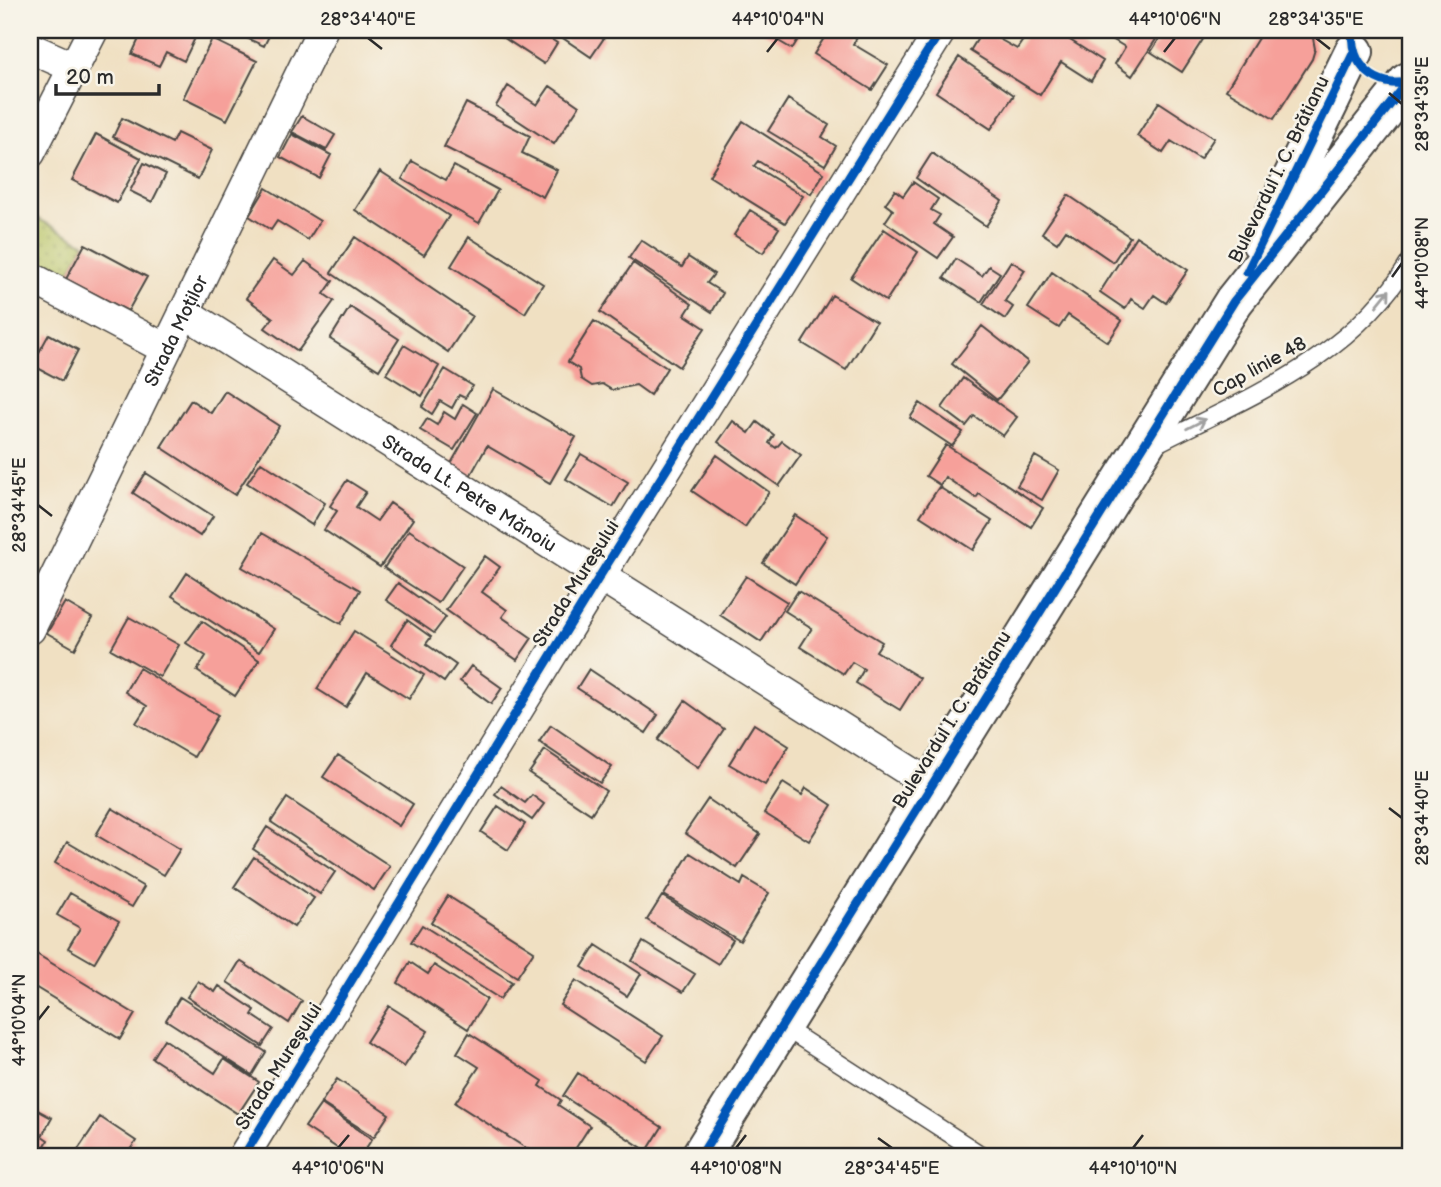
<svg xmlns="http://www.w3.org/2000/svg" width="1441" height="1187" viewBox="0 0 1441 1187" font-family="'Balsamiq Sans',sans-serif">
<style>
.grass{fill:url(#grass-dots);stroke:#727848;stroke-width:2}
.building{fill:#f6a09a}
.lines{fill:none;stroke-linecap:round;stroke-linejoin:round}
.lane-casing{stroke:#494642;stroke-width:19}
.street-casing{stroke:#494642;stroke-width:33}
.primary-casing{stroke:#494642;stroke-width:42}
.lane{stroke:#fff;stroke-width:16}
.street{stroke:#fff;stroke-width:30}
.primary{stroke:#fff;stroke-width:38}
.cycleway-casing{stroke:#f7f3e8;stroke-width:13}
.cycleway{stroke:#0057b8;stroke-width:9}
.oneway{stroke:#a0a0a0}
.ticks{fill:none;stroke:#2b2b2b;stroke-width:2.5}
.labels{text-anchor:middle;stroke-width:5;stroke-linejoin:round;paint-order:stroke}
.street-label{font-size:19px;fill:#2b2b2b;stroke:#f7f3e8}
.neatline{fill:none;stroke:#2b2b2b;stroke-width:2.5}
.ticks-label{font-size:18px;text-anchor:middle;fill:#2b2b2b}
</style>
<defs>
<pattern id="grass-dots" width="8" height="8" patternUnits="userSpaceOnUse" patternTransform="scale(1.75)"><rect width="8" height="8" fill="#b8c465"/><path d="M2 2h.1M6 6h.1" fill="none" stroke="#969f53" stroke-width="1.8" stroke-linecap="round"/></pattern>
</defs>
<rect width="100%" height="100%" fill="#f7f3e8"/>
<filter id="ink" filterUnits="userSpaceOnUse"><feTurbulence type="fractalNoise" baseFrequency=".0143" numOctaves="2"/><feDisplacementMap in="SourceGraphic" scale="14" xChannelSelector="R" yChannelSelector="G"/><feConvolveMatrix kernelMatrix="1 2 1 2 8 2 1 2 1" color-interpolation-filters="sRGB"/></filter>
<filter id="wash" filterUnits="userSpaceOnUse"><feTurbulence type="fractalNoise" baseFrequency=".00686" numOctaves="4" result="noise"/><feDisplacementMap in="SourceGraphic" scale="28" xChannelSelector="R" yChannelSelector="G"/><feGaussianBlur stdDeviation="1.57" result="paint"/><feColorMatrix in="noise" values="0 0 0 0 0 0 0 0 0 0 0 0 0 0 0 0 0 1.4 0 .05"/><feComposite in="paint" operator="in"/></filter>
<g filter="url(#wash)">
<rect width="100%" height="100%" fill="#f0e0c2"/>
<path class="grass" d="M31 215 85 244 66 279 30 259Z"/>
<g id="blocks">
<path class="building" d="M143 30H183L196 36 184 61 166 52 159 66 132 54Z
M229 30H272L264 46Z
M492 30H537L557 43 544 64Z
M551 30H593L604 38 591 57Z
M760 30H804L792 49Z
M829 30H862L853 44 888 65 872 90 814 54Z
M983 30 1017 49 1025 37 1014 30H1054L1103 61 1091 81 1061 62 1040 95 970 51Z
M1104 30H1162L1132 76 1115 64 1125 47 1102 33Z
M1165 30H1209L1182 72 1151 52Z
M1263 30H1308L1313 38 1315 49 1312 59 1274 119 1226 90Z
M212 39 257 61 227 120 183 98Z
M959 57 1014 95 991 129 936 92Z
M508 86 537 105 550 86 579 106 554 144 496 106Z
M788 99 829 125 822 137 836 146 825 165 768 131Z
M1159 102 1214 138 1200 159 1171 141 1163 153 1137 136Z
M466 103 530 136 522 153 557 170 543 197 444 147Z
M302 116 335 135 326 150 292 132Z
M122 118 172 143 177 133 212 150 198 179 113 137Z
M743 121 824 173 811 194 758 161 754 166 803 196 785 223 709 176Z
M96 134 141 158 117 203 72 180Z
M292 134 331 155 319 178 280 157Z
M932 153 1002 201 986 226 916 178Z
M412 161 446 180 454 166 498 190 479 223 402 179Z
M144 163 166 174 152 202 130 191Z
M380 171 449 216 424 255 355 210Z
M913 182 938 199 931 210 940 215 934 224 953 237 938 258 885 222 893 210 885 204 895 190 903 196Z
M266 188 320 221 308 240 277 221 271 230 249 216Z
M1068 195 1130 237 1113 262 1066 230 1057 243 1042 233Z
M750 210 779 228 763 253 734 235Z
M884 229 918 252 886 301 851 278Z
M1136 236 1188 270 1166 303 1154 295 1145 308 1131 299 1125 309 1100 292Z
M355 237 472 316 448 352 331 273Z
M469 237 543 284 525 313 451 266Z
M641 240 682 267 688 257 714 274 707 283 723 293 712 312 629 258Z
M85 244 147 277 128 311 66 279Z
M956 259 982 276 989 266 1000 273 981 302 944 278Z
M273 260 294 275 305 261 333 281 324 294 334 301 298 351 265 328 273 318 246 298Z
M1011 261 1025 270 1005 301 1013 307 1005 319 983 304Z
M633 263 692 304 685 315 705 328 679 367 600 312Z
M1052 272 1122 321 1108 342 1068 315 1059 328 1028 308Z
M832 295 876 322 846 370 802 343Z
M350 307 399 339 379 370 330 339Z
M594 321 667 368 650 395 636 385 612 390 602 384 592 386 581 379 579 369 568 362Z
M982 326 1028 362 997 400 952 364Z
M49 334 78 350 62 381 32 365Z
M404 345 439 366 422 396 386 374Z
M445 369 473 386 465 398 459 395 452 408 440 401 432 414 422 407Z
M963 378 1017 417 1003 436 974 416 966 426 942 408Z
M493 389 576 437 550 483 487 446 469 478 449 467Z
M225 391 279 426 235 495 161 447 191 400 211 413Z
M920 403 963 432 952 446 910 418Z
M463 404 477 413 454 450 420 430 427 419 437 425 444 412 455 419Z
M733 421 749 433 757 422 774 435 769 443 776 448 782 441 801 455 779 486 718 442Z
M946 445 1043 508 1031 527 979 494 976 498 945 477 940 485 926 476Z
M581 454 628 482 613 507 566 479Z
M717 455 769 492 745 527 692 491Z
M1035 456 1059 470 1042 500 1017 486Z
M261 462 325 503 312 525 247 483Z
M146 473 213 516 200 536 133 493Z
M347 480 366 492 356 507 377 521 390 503 413 519 380 567 324 530 337 511 330 506Z
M939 487 992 521 973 550 920 516Z
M795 515 827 536 795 584 763 563Z
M409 530 463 566 438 603 384 568Z
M262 533 360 590 341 624 242 567Z
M485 556 500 567 482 592 507 610 502 617 532 638 517 660 446 610Z
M187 573 274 629 259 652 172 596Z
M746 576 787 602 761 642 720 615Z
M398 583 446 617 434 633 386 600Z
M798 591 882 642 876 651 920 678 900 710 856 683 864 669 852 662 844 674 800 647 812 628 785 611Z
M65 602 92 618 75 649 47 633Z
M129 617 179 645 160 677 111 649Z
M407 620 431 637 426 644 456 665 444 682 391 645Z
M202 621 259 660 235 696 197 671 206 656 186 643Z
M354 631 424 675 409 699 367 673 346 707 317 689Z
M471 666 502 688 491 704 460 681Z
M139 668 218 715 194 757 136 723 147 706 125 692Z
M589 669 658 715 646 733 577 688Z
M685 701 724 729 698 768 658 740Z
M754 724 789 746 765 785 729 764Z
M551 725 612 767 600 783 539 742Z
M545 750 606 791 591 814 529 773Z
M338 755 413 804 399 826 323 777Z
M783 783 802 795 806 788 832 805 809 841 764 813Z
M501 786 525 803 532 795 544 804 532 820 495 794Z
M287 798 390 866 374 890 271 822Z
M708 799 760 834 737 868 685 833Z
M498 806 525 824 508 850 481 832Z
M112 808 180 849 164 875 96 835Z
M267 827 335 872 320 894 253 849Z
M67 842 144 887 132 907 55 863Z
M690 853 741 885 744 878 769 893 740 941 664 895Z
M254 857 314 898 294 927 234 887Z
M70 893 119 921 94 963 68 948 80 928 57 915Z
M448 896 534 951 517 977 431 923Z
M662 896 733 940 718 964 647 920Z
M422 925 512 982 500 999 411 942Z
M643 942 695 974 683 992 632 961Z
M596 945 641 974 627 996 582 967Z
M30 950 135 1014 120 1039 30 984Z
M240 961 302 1001 289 1023 227 982Z
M410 962 428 974 434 965 487 999 468 1029 398 983Z
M576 980 663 1036 646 1061 560 1005Z
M198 981 215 992 219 986 255 1010 252 1015 273 1029 262 1046 187 997Z
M180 997 266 1052 252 1075 166 1020Z
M389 1006 428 1031 404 1067 366 1042Z
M469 1033 543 1081 540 1086 561 1100 558 1105 590 1126 570 1157H540L455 1103 479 1067 457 1053Z
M164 1039 215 1073 224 1059 259 1082 238 1114 152 1058Z
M578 1073 662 1127 647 1151 563 1096Z
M337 1079 389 1114 374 1137 321 1103Z
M321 1104 372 1139 360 1157H351L305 1127Z
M30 1106 52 1118 42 1136 48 1140 39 1157 30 1155Z
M100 1117 136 1141 125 1157H73Z"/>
</g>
</g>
<g filter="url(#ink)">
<use href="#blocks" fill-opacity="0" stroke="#494642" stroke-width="2"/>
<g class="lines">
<defs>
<path id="lane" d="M1153 446C1249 397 1354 357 1411 259
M782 1026 985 1157"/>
<g id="street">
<path d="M30 48 73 67"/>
<path d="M30 153 93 30"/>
<path d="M30 277 166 349"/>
<path id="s1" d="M184 312 931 785"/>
<path id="s2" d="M30 629 322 30"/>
<path d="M243 1157 601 574 941 30"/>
</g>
<path id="primary" d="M1261 242 1354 52
M700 1157 1234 301 1408 82"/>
</defs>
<use href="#lane" class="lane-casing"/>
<use href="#street" class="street-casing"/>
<use href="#primary" class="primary-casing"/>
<use href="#lane" class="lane"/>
<use href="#street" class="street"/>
<use href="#primary" class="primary"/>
<defs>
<path id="cycleway" d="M1353 30C1348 64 1377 91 1411 81
M1247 272 1354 52
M243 1157 601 574 941 30
M700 1157 1234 301 1408 82"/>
</defs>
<use href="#cycleway" class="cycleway-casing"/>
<use href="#cycleway" class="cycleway"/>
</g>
<defs><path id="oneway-shaft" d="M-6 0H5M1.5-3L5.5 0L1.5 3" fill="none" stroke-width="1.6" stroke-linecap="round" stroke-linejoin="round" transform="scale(1.75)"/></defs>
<g class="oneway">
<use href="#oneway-shaft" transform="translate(1383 298) rotate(-51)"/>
<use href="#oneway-shaft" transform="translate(1196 424) rotate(-27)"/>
</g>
</g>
<path class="ticks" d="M368 38 382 49M1316 38 1330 49M767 52 778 38M1164 52 1175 38M1389 93 1402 104M1392 277 1402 263M38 505 52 516M1389 808 1402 818M38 1020 49 1006M878 1138 892 1148M338 1148 349 1135M736 1148 746 1135M1133 1148 1143 1135"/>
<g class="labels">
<g class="street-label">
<text transform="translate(1278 169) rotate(-64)" y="7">Bulevardul I. C. Brătianu</text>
<text dy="7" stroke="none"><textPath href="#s2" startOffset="332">Strada Moților</textPath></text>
<text transform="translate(1259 366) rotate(-29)" y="7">Cap linie 48</text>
<text dy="7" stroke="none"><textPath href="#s1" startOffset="338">Strada Lt. Petre Mănoiu</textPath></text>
<text transform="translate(575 583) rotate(-58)" y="7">Strada Mureșului</text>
<text transform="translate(951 719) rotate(-58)" y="7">Bulevardul I. C. Brătianu</text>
<text transform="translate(278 1066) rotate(-58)" y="7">Strada Mureșului</text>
</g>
</g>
<rect width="1441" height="1187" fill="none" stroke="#f7f3e8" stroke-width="77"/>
<path d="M56 84v10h103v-10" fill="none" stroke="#2b2b2b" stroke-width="3.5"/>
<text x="66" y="84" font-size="21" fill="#2b2b2b" stroke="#f7f3e8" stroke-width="5" paint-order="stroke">20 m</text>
<rect x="38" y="38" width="1364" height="1110" class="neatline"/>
<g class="ticks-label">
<text x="368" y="25">28°34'40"E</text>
<text x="778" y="25">44°10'04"N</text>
<text x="1175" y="25">44°10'06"N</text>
<text x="1316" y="25">28°34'35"E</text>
<text transform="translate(1422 104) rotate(-90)" y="6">28°34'35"E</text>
<text transform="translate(1422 263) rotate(-90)" y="6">44°10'08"N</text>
<text transform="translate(19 505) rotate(-90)" y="6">28°34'45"E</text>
<text transform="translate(1422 818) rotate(-90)" y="6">28°34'40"E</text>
<text transform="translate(19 1020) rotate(-90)" y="6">44°10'04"N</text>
<text x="338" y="1174">44°10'06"N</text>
<text x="736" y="1174">44°10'08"N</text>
<text x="892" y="1174">28°34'45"E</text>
<text x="1133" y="1174">44°10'10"N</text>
</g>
</svg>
